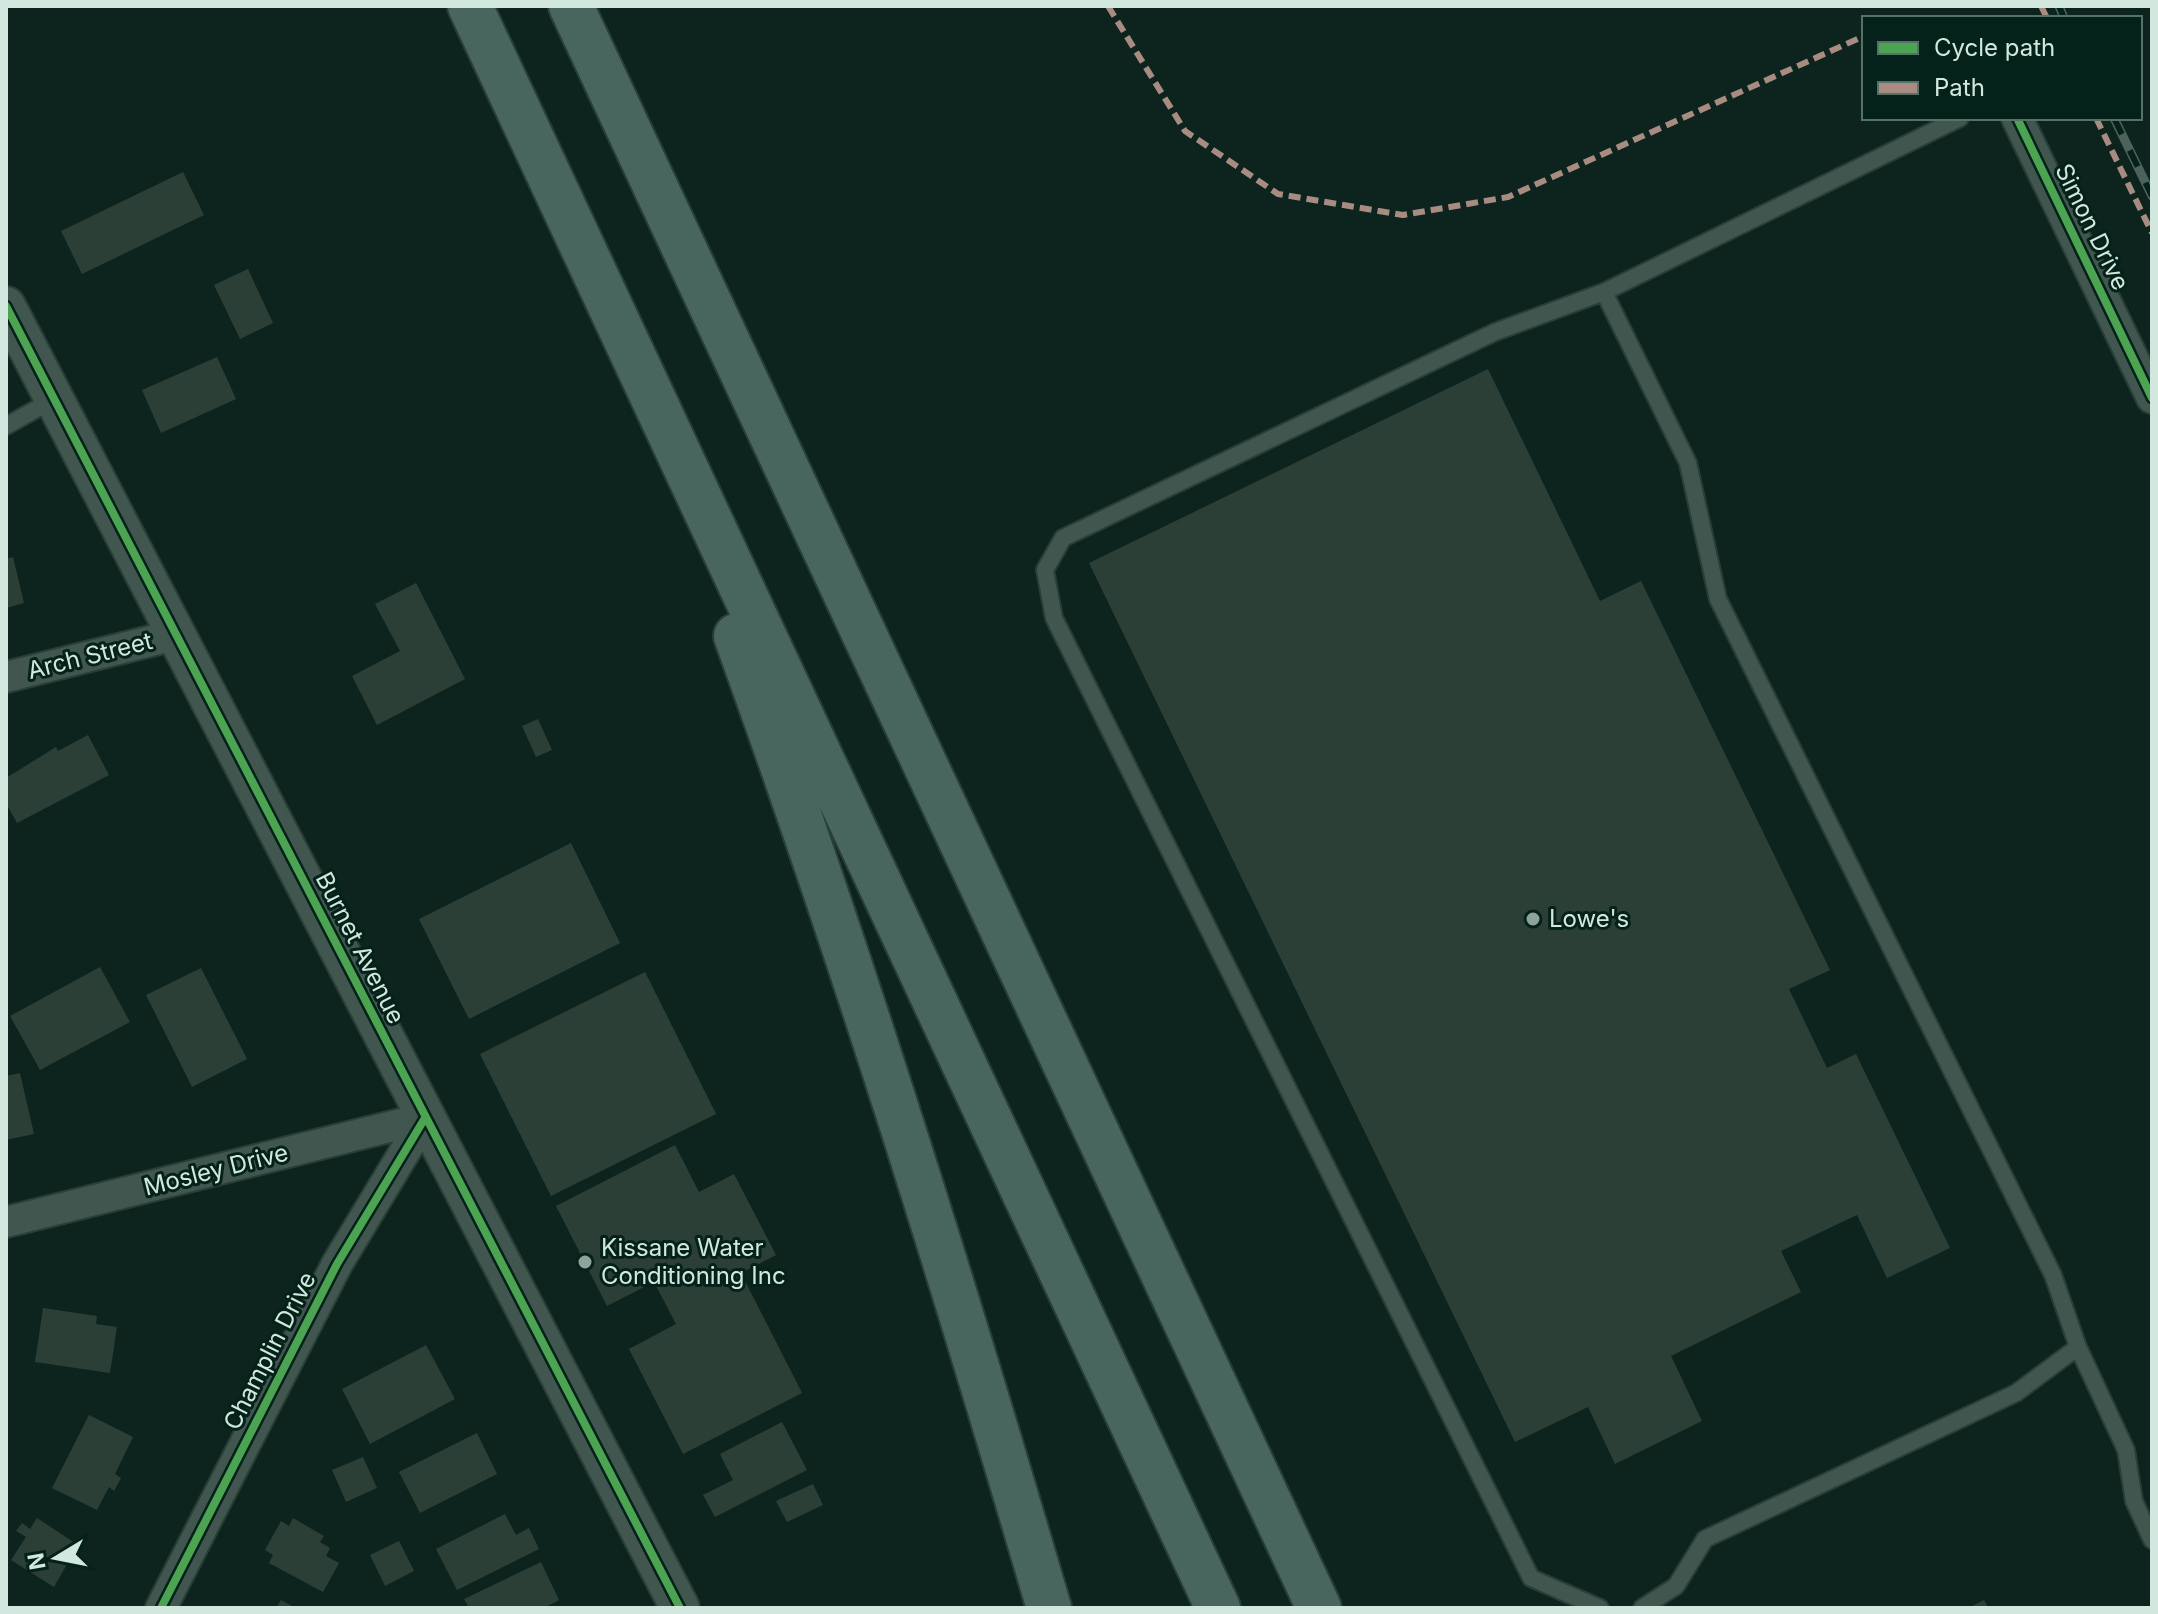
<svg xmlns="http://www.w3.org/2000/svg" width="2158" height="1614" viewBox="0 0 2158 1614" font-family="Inter,sans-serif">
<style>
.building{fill:#2c3f37}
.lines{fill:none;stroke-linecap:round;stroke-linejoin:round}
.service-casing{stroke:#2a3e38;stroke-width:20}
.minor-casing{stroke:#2a3e38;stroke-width:34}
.tertiary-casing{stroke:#2a3e38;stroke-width:42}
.motorway-casing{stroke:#2a3e38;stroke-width:48}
.service{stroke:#40564f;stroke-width:16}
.minor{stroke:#40564f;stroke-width:30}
.tertiary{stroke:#40564f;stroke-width:38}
.motorway{stroke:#48665e;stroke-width:44}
.rail-casing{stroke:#4e625c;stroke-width:9}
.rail{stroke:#042219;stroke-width:6;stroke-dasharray:18;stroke-linecap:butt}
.quiet{stroke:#a88b81;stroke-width:6;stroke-dasharray:12 6;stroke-linecap:butt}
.cycleway-casing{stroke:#042219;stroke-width:13}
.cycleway{stroke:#4ca352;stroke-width:8}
.poi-dot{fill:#8da39b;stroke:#042219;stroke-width:3}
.labels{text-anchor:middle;stroke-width:6;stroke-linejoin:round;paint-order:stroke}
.street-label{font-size:24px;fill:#d2e7de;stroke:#042219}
.poi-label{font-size:24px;fill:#d2e7de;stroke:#042219;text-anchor:start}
</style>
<rect width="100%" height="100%" fill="#0d241e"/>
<path class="building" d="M183 172 204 215 82 274 61 231Z
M248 269 273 323 240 339 214 285Z
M217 357 236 399 161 433 142 390Z
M1488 369 1600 601 1641 581 1830 970 1789 989 1827 1068 1856 1054 1950 1248 1887 1278 1857 1215 1781 1251 1801 1292 1671 1356 1702 1421 1615 1464 1588 1407 1515 1442 1089 563Z
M13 557 24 603 6 608V559Z
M416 583 465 679 377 725 352 676 400 651 375 604Z
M538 719 552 750 536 757 522 726Z
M88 735 109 775 17 823 6 803V778L56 747 58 751Z
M571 843 620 943 469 1019 419 919Z
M100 967 130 1022 40 1070 10 1016Z
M201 968 247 1059 192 1087 146 995Z
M645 972 716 1114 551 1196 480 1054Z
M20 1073 34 1134 6 1140V1076Z
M675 1145 699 1192 734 1174 776 1255 741 1273 802 1393 683 1454 629 1349 676 1324 654 1282 607 1306 556 1206Z
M43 1308 97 1316 96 1324 117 1327 110 1373 35 1362Z
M426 1345 455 1399 370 1444 342 1389Z
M89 1415 133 1437 115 1474 121 1478 114 1491 109 1487 97 1510 52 1488Z
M782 1422 807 1470 715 1517 703 1495 733 1480 720 1454Z
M477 1433 497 1474 420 1513 399 1472Z
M363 1457 377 1488 346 1502 332 1470Z
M813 1484 823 1505 787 1522 776 1501Z
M505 1514 516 1535 529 1528 539 1549 457 1590 436 1549Z
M37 1518 78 1545 54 1587 11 1560 26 1537 16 1531 22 1523 30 1529Z
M293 1518 324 1536 320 1542 330 1548 326 1556 339 1563 323 1592 269 1563 273 1555 265 1550 281 1521 289 1526Z
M399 1541 414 1571 385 1586 370 1555Z
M541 1562 559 1600 544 1608H469L464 1599Z
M281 1600 296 1608H276Z
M1984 1600 1988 1608H1968Z"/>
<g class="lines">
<defs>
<path id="service" d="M1960 118 1604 292 1688 463 1718 599 2053 1275 2078 1347 2126 1450 2134 1501 2152 1540
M6 426 54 399
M1600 1608 1531 1578 1054 618 1045 570 1063 538 1495 332 1604 292
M1642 1608 1676 1586 1705 1539 2016 1393 2078 1347"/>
<path id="minor" d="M2017 118 2152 398
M6 677 175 635
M6 1222 425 1118
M161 1608 337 1264 425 1118"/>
<path id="tertiary" d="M6 306 680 1608"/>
<path id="motorway" d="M470 6 1218 1608
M571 6 1319 1608
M736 636C852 956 953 1281 1049 1608"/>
</defs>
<use href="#service" class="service-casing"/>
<use href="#minor" class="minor-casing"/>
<use href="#tertiary" class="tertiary-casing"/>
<use href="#motorway" class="motorway-casing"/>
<use href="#service" class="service"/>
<use href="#minor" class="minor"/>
<use href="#tertiary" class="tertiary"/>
<use href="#motorway" class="motorway"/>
<defs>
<path id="rail" d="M2059 6 2064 18
M2114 118 2152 196"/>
</defs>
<use href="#rail" class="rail-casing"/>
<use href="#rail" class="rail"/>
<path class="quiet" d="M1108 6 1185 131 1278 194 1403 215 1508 197 1864 36
M2041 6 2047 18
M2096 118 2152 233"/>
<defs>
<path id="cycleway" d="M2017 118 2152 398
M6 306 680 1608
M161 1608 337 1264 425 1118"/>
</defs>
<use href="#cycleway" class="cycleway-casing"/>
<use href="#cycleway" class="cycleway"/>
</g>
<g class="poi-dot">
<circle cx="1533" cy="919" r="8"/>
<circle cx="585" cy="1262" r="8"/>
</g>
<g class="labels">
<g class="street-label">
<text transform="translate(2092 227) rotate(64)" y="8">Simon Drive</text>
<text transform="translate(90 656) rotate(-14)" y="8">Arch Street</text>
<text transform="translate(360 948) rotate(63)" y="8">Burnet Avenue</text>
<text transform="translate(216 1170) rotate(-14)" y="8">Mosley Drive</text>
<text transform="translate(270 1351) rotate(-63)" y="8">Champlin Drive</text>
</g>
<g class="poi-label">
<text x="1549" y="927">Lowe's</text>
<text x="601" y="1256">Kissane Water<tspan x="601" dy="28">Conditioning Inc</tspan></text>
</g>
</g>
<rect width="2158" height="1614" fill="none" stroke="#d2e7de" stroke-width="16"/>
<rect x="1862" y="16" width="280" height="104" fill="#042219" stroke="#567168" stroke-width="2"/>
<rect x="1878" y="42" width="40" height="12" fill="#4ca352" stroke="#567168" stroke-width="2"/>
<text x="1934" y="56" font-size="24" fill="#d2e7de">Cycle path</text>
<rect x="1878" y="82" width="40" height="12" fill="#a88b81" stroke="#567168" stroke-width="2"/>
<text x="1934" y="96" font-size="24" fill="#d2e7de">Path</text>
<g transform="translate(56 1558) rotate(260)" stroke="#042219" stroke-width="6" paint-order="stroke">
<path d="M0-6L14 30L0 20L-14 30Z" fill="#d2e7de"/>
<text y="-12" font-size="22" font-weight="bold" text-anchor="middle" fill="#d2e7de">N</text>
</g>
</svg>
